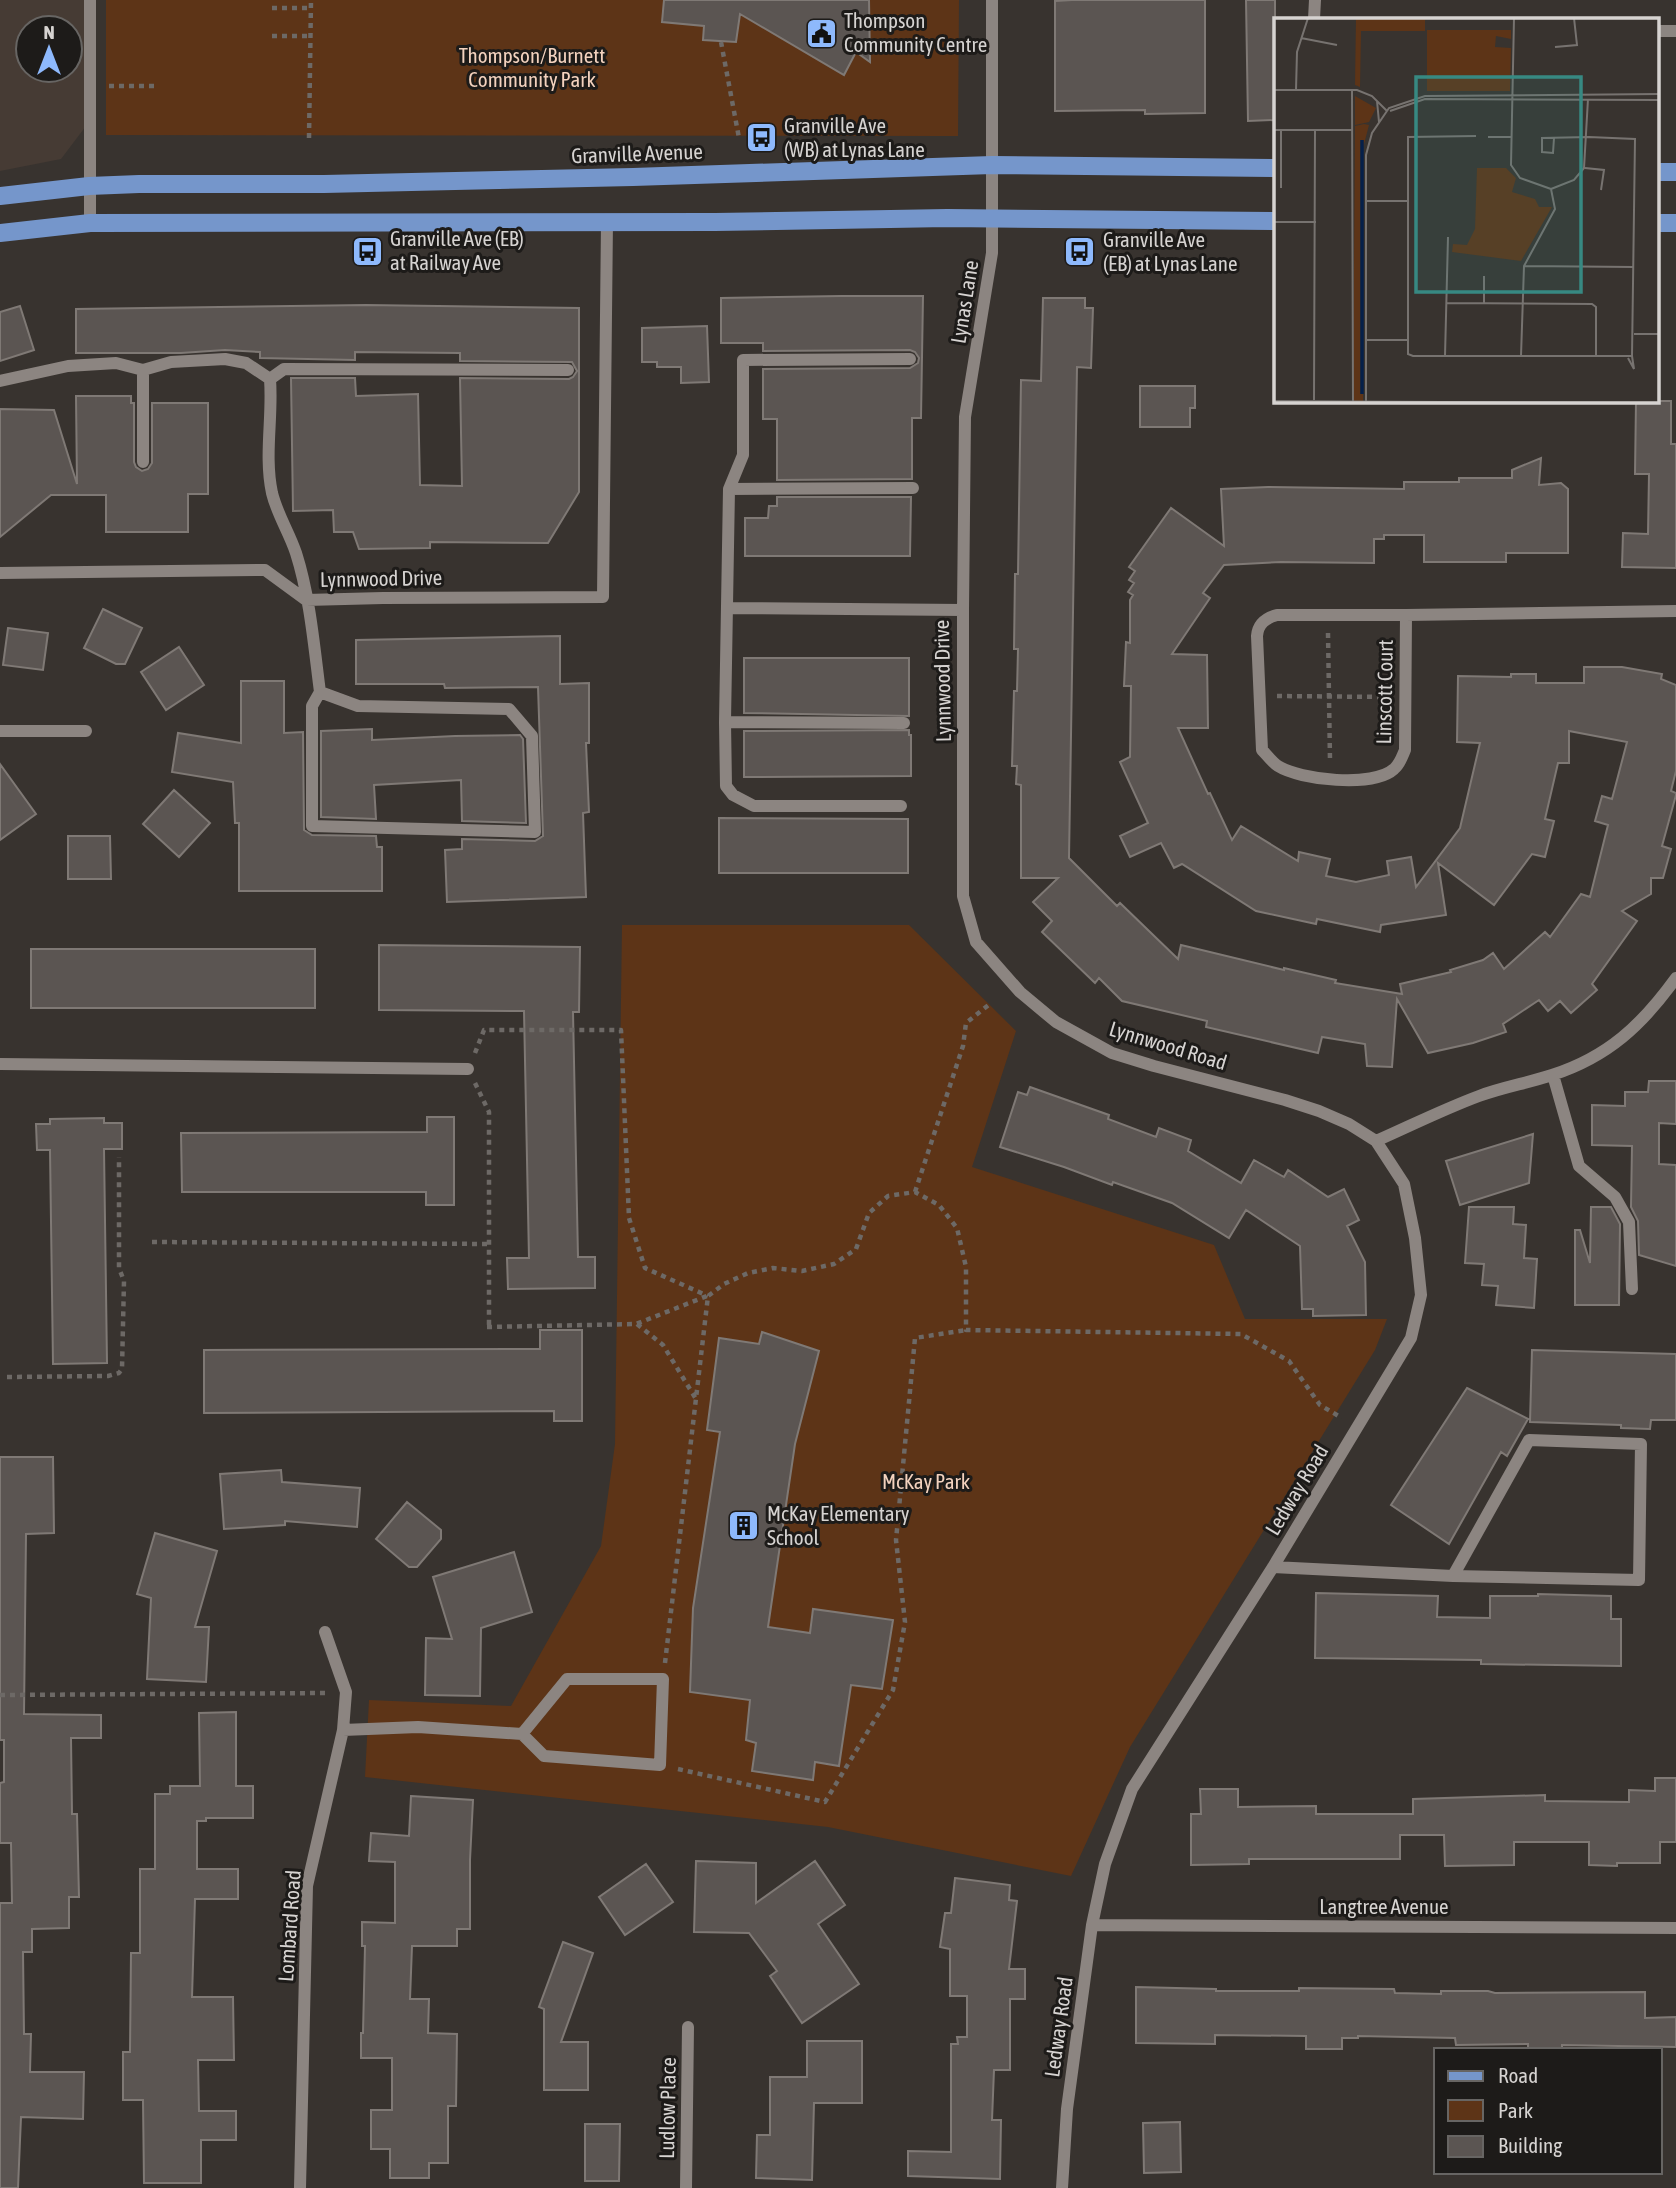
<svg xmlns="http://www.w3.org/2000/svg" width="1676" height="2188" viewBox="0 0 1676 2188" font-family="'Asap Condensed',sans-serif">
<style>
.built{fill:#463b34;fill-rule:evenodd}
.green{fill:#5d3417}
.building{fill:#5b5552;stroke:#7f7975;stroke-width:2}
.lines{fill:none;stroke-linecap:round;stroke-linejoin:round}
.path{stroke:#6d6966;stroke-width:4.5;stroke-dasharray:5 5;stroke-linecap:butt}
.minor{stroke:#8c8581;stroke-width:12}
.major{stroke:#7596cb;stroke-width:18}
.labels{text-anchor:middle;stroke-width:6;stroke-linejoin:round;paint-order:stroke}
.poi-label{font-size:21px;fill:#d6d3d1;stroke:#1d1b19;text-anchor:start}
.park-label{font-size:21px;fill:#f3d2be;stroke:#1d1b19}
.street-label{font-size:21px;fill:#d6d3d1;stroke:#1d1b19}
.inset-river{fill:none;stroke:#05204a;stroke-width:3.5}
.inset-road{fill:none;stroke:#777370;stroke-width:2}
.view{fill:#378982;fill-opacity:0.15;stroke:#378982;stroke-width:3.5}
.inset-edge{fill:none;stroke:#d6d3d1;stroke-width:3.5}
</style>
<rect width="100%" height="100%" fill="#38332f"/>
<path class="built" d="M0 0H92V118L61 159 0 171ZM28 28H70V70H28Z"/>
<path class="green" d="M106 0H959L958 136 106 135Z
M622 925H909L1016 1031 972 1167 1214 1245 1245 1319H1387L1375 1350 1130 1747 1071 1876 828 1827 365 1777 369 1700 511 1706 601 1546 615 1444Z"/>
<path class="building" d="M664 0H869L870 62 856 52 844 75 740 14 736 42 703 40 704 26 662 22Z
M1072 0H1205V113L1145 114V110L1055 111V1Z
M1246 0H1275V120L1248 121Z
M841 296H923L921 418H912V479L777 480V419H763V369L910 368 918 363 919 358 915 352 910 350 763 351V343H721V298Z
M1043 298H1085V308H1093L1091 368 1077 367 1069 858 1117 906 1120 903 1178 959 1181 945 1284 970V968L1336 980 1335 983 1402 994 1400 984 1451 972 1450 970 1483 960 1493 953 1504 969 1545 932 1550 937 1581 894 1590 897 1608 825 1595 821 1602 796 1612 799 1627 742 1569 731V763H1558L1545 819 1554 821 1545 857 1532 854 1494 905 1438 863 1446 915 1381 925 1380 932 1317 919 1316 924 1256 911 1182 864 1174 868 1161 843 1130 857 1120 836 1148 823 1120 762 1130 757 1131 686H1124L1126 642 1130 643V600L1133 595 1128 592 1134 583 1129 580 1135 571 1129 567 1171 508 1224 546 1221 489 1268 487 1404 489V482H1459V478H1512V470L1541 458 1539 485 1561 483 1568 489V553H1506V562H1424V535H1384V539H1374V563L1281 562 1224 565 1203 593 1210 598 1172 654 1207 655 1208 728H1178L1208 794 1210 793 1232 840 1241 826 1298 861 1299 852 1330 859 1326 876 1356 882 1389 875 1387 861 1411 857 1416 887 1460 828 1480 743 1457 742 1458 676 1511 677V674H1536V683H1584V667H1622L1662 674 1661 679 1676 685V771L1671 791 1676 793V795L1662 846 1671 849 1663 878H1651V894L1622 911 1637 921 1592 984 1597 990 1571 1013 1560 1001 1548 1011 1539 1000 1503 1024 1506 1032 1473 1043 1428 1053 1397 999 1392 1067 1367 1066 1365 1044 1322 1037 1318 1053 1206 1027 1207 1021 1122 1001 1099 978 1095 983 1042 932 1052 921 1033 902 1058 878H1021V785L1016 784 1017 766H1012L1014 691H1017L1018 649H1014L1015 574H1018L1021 380 1041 381Z
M366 305 579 308V492L548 543 430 542V548L359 549 353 532H334L333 510 293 511 291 378H355L356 396 418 394 420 485 462 486 460 378 569 379 573 377 577 371 572 362 460 361V353L355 352V360L260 358V352L225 350 181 353H76V309Z
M20 306 34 350 0 361V312Z
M707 326 709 382 681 383V367H657V362H642V328Z
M1140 386H1195V408H1190V427H1140Z
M76 396H131V403H134V462L136 467 142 471 148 469 152 463V403H208V494H188V532H106V495H51L0 537V409L54 410 77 484Z
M1636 401H1671V444H1676V568L1622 567 1623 533 1648 534 1649 474H1635Z
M777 497H911L910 556H745V518H768L769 506H777Z
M103 609 142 628 125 664H116L84 648Z
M8 628 48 633 43 670 3 665Z
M560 636V684L589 683V743H586L589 812 583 813 586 897 447 902 445 850 462 849V839L535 841 543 836 538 687 445 688 444 684H356V640Z
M179 647 204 685 166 710 141 672Z
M744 658H909V716L744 713Z
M241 681H284V733L303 732 304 830 312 835 376 836 377 847H382V891H239V823H235L233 782 172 772 178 733 241 743Z
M372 729V740L455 736 520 735 523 739 526 823 462 821 461 780 374 785 376 819 321 817V731Z
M909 730V735H911V776L744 777V731Z
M0 764 36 814 0 840Z
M174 790 210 823 179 857 143 824Z
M719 818 908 819V873H719Z
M68 836H110L111 879H68Z
M379 945 580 947 579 1012H573L578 1257H595V1288L508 1289 507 1258H529L524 1011 379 1010Z
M31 949H315V1008H31Z
M1649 1081H1676V1124L1659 1123V1164L1676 1165V1266L1639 1255 1638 1221 1631 1207 1632 1146 1592 1145V1105L1625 1106V1092H1648Z
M1030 1087 1109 1115 1108 1119 1156 1137 1159 1128 1191 1140 1188 1151 1241 1183 1254 1160 1284 1177 1288 1170 1328 1197 1344 1189 1359 1220 1347 1226 1365 1262 1366 1315 1313 1316V1309H1302L1300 1246 1246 1210 1229 1238 1172 1203 1113 1182 1112 1185 1064 1167 1000 1147 1018 1092 1027 1095Z
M427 1117H454V1205H426V1192H182L181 1133 427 1132Z
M104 1118V1123H122V1149H104L107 1363 53 1364 50 1150H37L36 1124H50V1119Z
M1533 1134 1529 1183 1460 1205 1446 1161Z
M1469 1207H1514L1513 1224 1526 1225 1524 1258 1537 1259 1534 1308 1496 1305 1498 1286 1482 1285 1484 1264 1465 1263Z
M1591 1207H1611L1620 1224 1619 1305H1575V1230H1580L1590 1263Z
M540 1330H582V1421H554V1411L204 1413V1350L540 1349Z
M762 1332 819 1351 795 1444 768 1627 810 1633 813 1609 893 1620 882 1689 851 1685 839 1766 815 1762 813 1780 752 1771 756 1743 746 1740 750 1700 690 1692 693 1608 720 1432 707 1430 719 1338 759 1344Z
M1532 1350 1676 1354V1420H1651L1650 1429 1621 1428V1425L1530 1422Z
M1467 1388 1528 1419 1507 1456 1501 1452 1449 1544 1391 1505Z
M0 1457H53L54 1533 26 1534 24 1714 101 1715V1738H71L72 1814H77L79 1897H69V1928L32 1929V1952H23L24 2034H31L30 2072H84L83 2119 21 2117 18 2188H0V1903H12L11 1843H0V1783L4 1782V1740H0Z
M281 1470 282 1482 360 1488 357 1527 285 1521V1525L224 1529 220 1474Z
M407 1502 441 1530V1539L417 1567H409L376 1539Z
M155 1533 217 1551 195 1627H209L206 1682 147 1679 151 1598 137 1594Z
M514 1552 532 1612 481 1628 480 1696 425 1695 426 1638 452 1639 433 1577Z
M1316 1593 1438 1596 1437 1617 1490 1618V1596H1538V1594L1611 1596V1619H1621V1666L1481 1664V1660L1315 1658Z
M236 1712V1786H253V1818H206V1821H197V1869H238V1899H195L192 1997H233L234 2060H198L199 2111H236V2140H201V2183H144L143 2100H123V2052H130L131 1953H140V1869H155V1794H170V1786H200L199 1713Z
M1655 1778H1676V1842H1660V1863H1617V1866L1589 1865V1842H1514V1865L1445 1866 1444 1835H1400V1859H1249V1864L1191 1865V1814H1201L1200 1789H1238V1807L1316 1806V1814H1413V1799L1545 1795V1801L1629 1802V1790L1655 1791Z
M411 1796 473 1800 470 1860V1929H457V1946H412L410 1999H429L428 2033 457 2034 456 2106H448V2163H429V2178H390V2149H371V2110H392V2058H361V2033H363L365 1946H362V1922L395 1923V1862L369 1861 371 1833 409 1836Z
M696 1861 756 1863V1903L815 1861 845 1905 818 1924 859 1984 802 2023 770 1976 777 1971 749 1933 694 1932Z
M646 1864 673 1902 625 1935 599 1897Z
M955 1878 1010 1885 1009 1900 1017 1901 1009 1969H1025V1999H1010V2070H994L992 2120H1001L1000 2179 908 2176V2151L951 2152V2044H958L957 2037H967V1996H950V1949L940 1947 945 1913H951Z
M563 1942 593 1953 561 2042H588V2090H544V2009L539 2007Z
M1136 1987 1216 1989V1991H1299V1988L1394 1989 1395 1993 1441 1994V1991H1488L1495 1993 1645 1992V2018L1676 2017V2047L1562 2045V2050H1528V2044L1456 2045 1455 2038 1358 2036V2038H1342V2049H1306V2036L1215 2035V2044L1136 2043Z
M807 2041H862V2103H814L812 2180 756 2178 757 2135H770V2077H807Z
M1180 2122 1181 2172 1144 2173 1143 2123Z
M585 2124H620L619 2181H585Z"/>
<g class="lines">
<path class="path" d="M272 8H310
M272 36H310
M721 42 739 138
M109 86H157
M309 138 311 0
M367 251V264
M1328 633 1330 761
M1277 696 1387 697
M475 1053 484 1030H621L629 1218 645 1268 708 1296
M475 1083 489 1112V1327
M915 1192 963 1046 966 1023 991 1003
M152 1242 489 1244
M637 1324 663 1345 696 1399
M487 1327 636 1324 707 1296
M7 1377 108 1376 119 1373 122 1369 124 1281 119 1268V1157
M665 1663 708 1296 724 1284 748 1273 773 1268 802 1271 834 1264 856 1249 869 1213 888 1196 915 1192 939 1205 957 1228 966 1267V1330L1241 1334 1289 1361 1320 1405 1342 1418
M0 1695 328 1693
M678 1769 825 1802 893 1690 905 1622 896 1540 915 1338 966 1330"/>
<path class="minor" d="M992 0V253L965 417 963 610V896L976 942 1020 992 1056 1022 1112 1053 1154 1066 1285 1100 1319 1111 1349 1124 1376 1141 1404 1184 1415 1238 1421 1295 1411 1338 1273 1567 1132 1789 1105 1864 1092 1925 1067 2109 1062 2188
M1314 19 1315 0
M1657 31H1676
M90 223V0
M270 379C273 417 264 455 272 493 277 514 289 532 296 553 310 597 314 646 320 692L312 706V826L535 832 532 736 509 709 358 706 320 692
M270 379 284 369 568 370
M0 381 68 366 116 363 143 370 171 362 225 359 246 363 270 379
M143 462V370
M729 489 913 488
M0 573 265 570 306 600 383 598 603 597 607 221
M727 608 963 610
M1406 615 1405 750C1402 757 1400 764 1394 769 1373 788 1300 780 1278 766 1272 762 1267 755 1262 750L1257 636C1258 623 1266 618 1277 615H1406L1676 611
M725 722 904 723
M0 731H86
M901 806H754L733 795 726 786 725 722 729 489 743 455V360L910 359
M0 1064 468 1069
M1553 1075 1579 1166 1615 1197 1629 1222 1632 1289
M1376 1141C1410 1126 1444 1109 1479 1096 1503 1087 1528 1083 1552 1075 1608 1057 1642 1025 1676 978
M1273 1567 1453 1576 1639 1580 1641 1444 1529 1440 1453 1576
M343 1730 418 1727 522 1734 544 1756 660 1765 663 1679H567L522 1734
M1092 1925 1676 1928
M300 2188 307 1886 343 1730 346 1692 325 1632
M686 2188 688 2027"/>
<path class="major" d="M1657 172H1676
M0 196 89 186 139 184H324L633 177 992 165 1275 168
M1657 223H1676
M0 233 90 223 715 222 947 218 1275 221"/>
</g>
<defs>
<symbol id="civic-square" viewBox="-11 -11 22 22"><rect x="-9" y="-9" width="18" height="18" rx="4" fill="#8eb9fc" stroke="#1d1b19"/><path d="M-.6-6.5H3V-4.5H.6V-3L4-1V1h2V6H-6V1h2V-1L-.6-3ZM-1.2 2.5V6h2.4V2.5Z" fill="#111"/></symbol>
<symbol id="bus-square" viewBox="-11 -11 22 22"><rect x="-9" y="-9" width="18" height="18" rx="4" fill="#8eb9fc" stroke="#1d1b19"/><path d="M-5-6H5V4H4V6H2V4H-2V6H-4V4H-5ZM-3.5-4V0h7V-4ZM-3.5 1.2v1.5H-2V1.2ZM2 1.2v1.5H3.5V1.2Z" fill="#111"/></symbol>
<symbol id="building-square" viewBox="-11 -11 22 22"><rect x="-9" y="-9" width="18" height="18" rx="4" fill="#8eb9fc" stroke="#1d1b19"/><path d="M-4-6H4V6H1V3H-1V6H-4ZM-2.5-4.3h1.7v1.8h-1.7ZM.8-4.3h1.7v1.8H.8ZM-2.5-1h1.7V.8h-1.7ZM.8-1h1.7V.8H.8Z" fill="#111"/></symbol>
</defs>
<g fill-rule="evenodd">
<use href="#civic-square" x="804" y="16" width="35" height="35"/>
<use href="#bus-square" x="744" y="120" width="35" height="35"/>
<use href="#bus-square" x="350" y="234" width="35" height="35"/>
<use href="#bus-square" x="1062" y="234" width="35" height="35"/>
<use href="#building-square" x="726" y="1508" width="35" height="35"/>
</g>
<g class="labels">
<g class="poi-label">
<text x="844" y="28">Thompson<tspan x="844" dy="24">Community Centre</tspan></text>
<text x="784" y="133">Granville Ave<tspan x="784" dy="24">(WB) at Lynas Lane</tspan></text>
<text x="390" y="246">Granville Ave (EB)<tspan x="390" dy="24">at Railway Ave</tspan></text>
<text x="1103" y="247">Granville Ave<tspan x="1103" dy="24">(EB) at Lynas Lane</tspan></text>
<text x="767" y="1521">McKay Elementary<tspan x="767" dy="24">School</tspan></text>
</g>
<g class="park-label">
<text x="532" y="63">Thompson/Burnett<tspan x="532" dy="24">Community Park</tspan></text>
<text x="926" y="1489">McKay Park</text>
</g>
<g class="street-label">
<text transform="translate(637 154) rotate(-2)" y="7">Granville Avenue</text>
<text transform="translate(965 302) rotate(-81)" y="7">Lynas Lane</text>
<text transform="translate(381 579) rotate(-1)" y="7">Lynnwood Drive</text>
<text transform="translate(943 681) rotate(-91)" y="7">Lynnwood Drive</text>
<text transform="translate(1385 692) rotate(-89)" y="7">Linscott Court</text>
<text transform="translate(1168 1046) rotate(17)" y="7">Lynnwood Road</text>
<text transform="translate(1297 1490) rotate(-59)" y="7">Ledway Road</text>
<text x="1384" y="1914">Langtree Avenue</text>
<text transform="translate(290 1926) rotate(-86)" y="7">Lombard Road</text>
<text transform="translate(1059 2027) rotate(-82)" y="7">Ledway Road</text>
<text transform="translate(668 2108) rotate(-89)" y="7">Ludlow Place</text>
</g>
</g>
<g transform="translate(1274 18)">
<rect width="385" height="385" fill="#38332f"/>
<path d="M82 0H151V13H87L86 69 81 67ZM153 12H237V21L222 18 221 29 237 30 236 73H153ZM81 78 102 90 95 104 81 107ZM90 106 95 107 89 130V385H79L81 108ZM203 150H232L242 160 238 174 261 181 265 189H278L247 243 178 234 179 226 193 227 201 211Z" fill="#5d3417"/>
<path class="inset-river" d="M88 122V376"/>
<path class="inset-road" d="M240 0 237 147 246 160 277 171M27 20 63 27M281 29 303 27 300 0M0 72H83L98 78 113 93M22 72 23 34 34 0M78 72 79 383M103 83 105 104M116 93 151 81 385 82M0 112H78M7 112V170M214 119H237M311 150 330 152 327 172M277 171 300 162 310 150 314 81M92 183H134M0 204H42M250 248 360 249M172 285 318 286 322 289V338M210 285V258M360 316H385M92 322H134V336L139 338H358L361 121 315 119 268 120V134L279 135 280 120M134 322V119L202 118M171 338 174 219M247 338 250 248 281 191 277 171M354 340 360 351 358 338M40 382 41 111M0 383 361 385M92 385V137L98 115 115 90 151 78 385 76"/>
<path class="view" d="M142 59H307V274H142Z"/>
<rect width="385" height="385" class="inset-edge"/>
</g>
<rect x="1434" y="2048" width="228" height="126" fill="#1d1b19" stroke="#676563" stroke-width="2"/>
<rect x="1448" y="2071" width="35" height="10" fill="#7596cb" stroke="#676563" stroke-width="2"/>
<text x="1498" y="2083" font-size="21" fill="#d6d3d1">Road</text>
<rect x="1448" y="2100" width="35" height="21" fill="#5d3417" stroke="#676563" stroke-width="2"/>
<text x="1498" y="2118" font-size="21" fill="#d6d3d1">Park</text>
<rect x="1448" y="2136" width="35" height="21" fill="#5b5552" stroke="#676563" stroke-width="2"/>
<text x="1498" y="2153" font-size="21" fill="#d6d3d1">Building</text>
<g transform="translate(49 49)"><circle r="33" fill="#1d1b19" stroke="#676563" stroke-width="2"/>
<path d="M0-5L12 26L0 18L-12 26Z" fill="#8eb9fc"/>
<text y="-10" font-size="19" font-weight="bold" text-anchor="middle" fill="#d6d3d1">N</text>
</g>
</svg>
